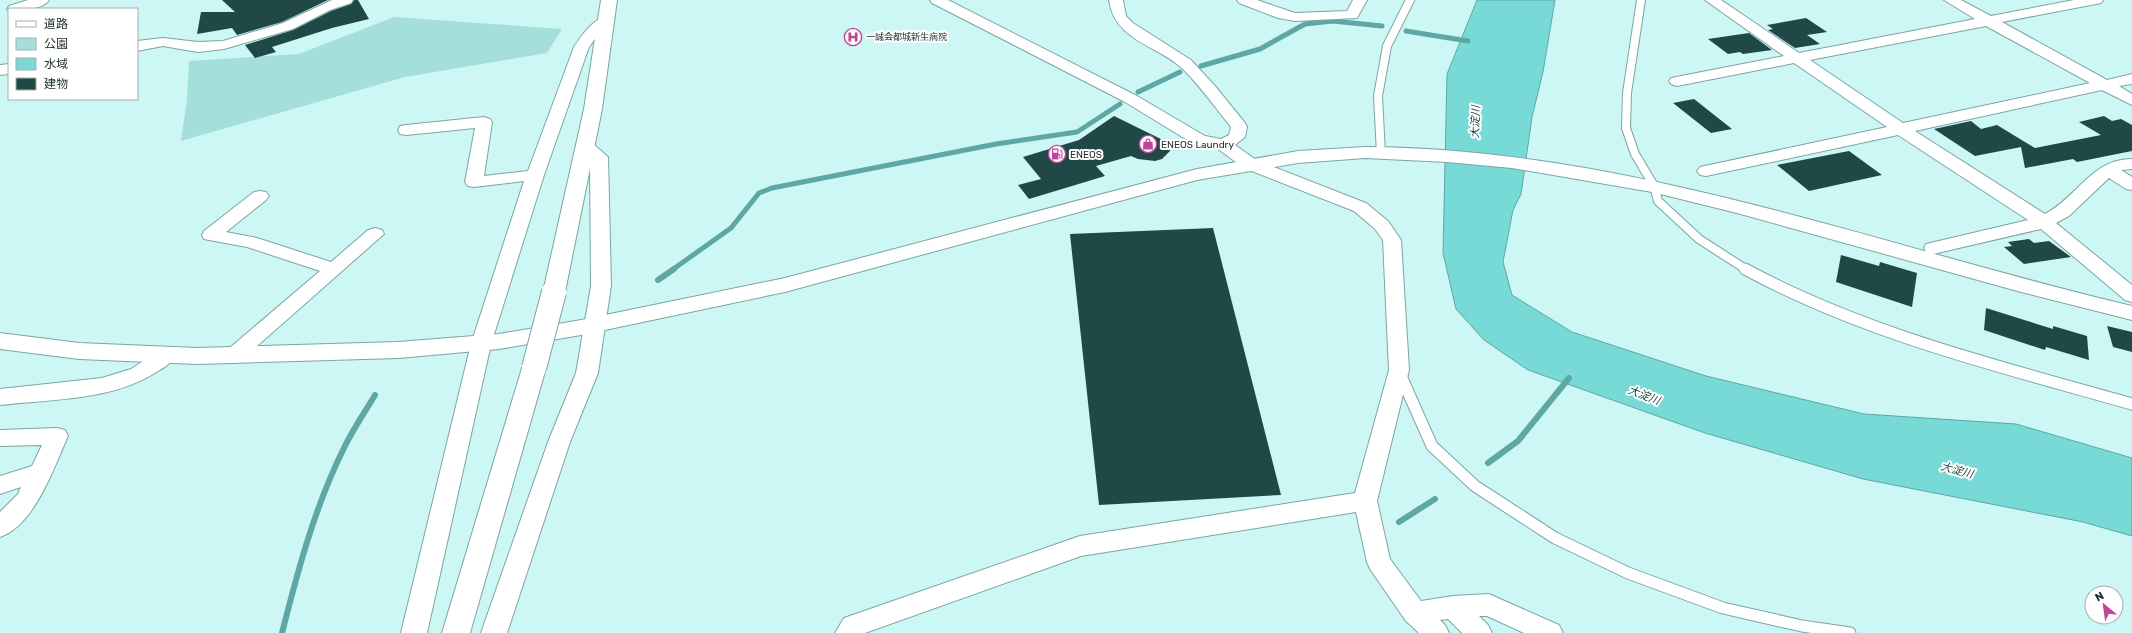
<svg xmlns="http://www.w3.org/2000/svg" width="2132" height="633" viewBox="0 0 2132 633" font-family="Rubik,'Noto Sans JP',sans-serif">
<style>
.green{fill:#a4dfdc}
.water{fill:#78dad6;stroke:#5ea7a4}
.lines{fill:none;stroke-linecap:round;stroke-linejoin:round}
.stream-far1{stroke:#5ea7a4;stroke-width:5}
.stream{stroke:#5ea7a4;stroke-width:6}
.building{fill:#204846}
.lane-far1-casing{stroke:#7ca5a3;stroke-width:10}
.lane-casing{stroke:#7ca5a3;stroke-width:13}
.street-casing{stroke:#7ca5a3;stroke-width:2}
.secondary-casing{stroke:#7ca5a3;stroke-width:2}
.lane-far1{stroke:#fff;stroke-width:8}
.lane{stroke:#fff;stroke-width:11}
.street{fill:#fff;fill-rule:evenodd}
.secondary{fill:#fff;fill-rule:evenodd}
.secondary-bridge-casing{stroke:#7ca5a3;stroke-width:26;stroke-linecap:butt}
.secondary-bridge{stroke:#fff;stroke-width:24}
.labels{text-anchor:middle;stroke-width:4;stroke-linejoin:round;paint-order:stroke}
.far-poi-label{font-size:9px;fill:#203130;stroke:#fff;text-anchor:start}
.poi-label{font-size:10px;fill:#203130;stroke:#fff;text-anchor:start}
.water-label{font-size:11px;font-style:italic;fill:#154341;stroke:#fff}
</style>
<rect width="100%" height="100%" fill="#ccf7f5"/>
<path class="green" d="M394 17 562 29 547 53 405 77 181 141 187 100 189 61 299 54Z"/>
<path class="water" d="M1477 0H1555L1543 72 1532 117 1521 194 1513 210 1503 262 1512 295 1572 332 1706 376 1864 414 2016 424 2132 458V536L2083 522 1863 479 1705 433 1528 370 1484 340 1456 309 1443 253 1447 74Z"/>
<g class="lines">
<path class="stream-far1" d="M1406 31 1468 41
M1201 66 1260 49 1305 24 1333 21 1382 26
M1138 92 1180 72
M672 270 731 228 759 193 772 188 996 144 1077 132 1120 104"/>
<path class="stream" d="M658 280 674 269
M1488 463 1518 441 1569 378
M1399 522 1435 499
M282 633C298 570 315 506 344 448 353 429 365 412 375 395"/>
</g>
<path class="building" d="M222 0H328L282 22 237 35 232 28 197 34 201 12H235Z
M354 0H358L369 19 332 28 272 47 276 52 255 58 245 45 293 30 331 11 351 4Z
M1806 18 1827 32 1807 35 1820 44 1795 48 1768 30 1773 29 1767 25Z
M1749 33 1772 50 1743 54 1740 52 1728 54 1708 39Z
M1694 99 1732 129 1711 133 1673 103Z
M1114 116 1167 142 1170 151 1162 159 1155 161 1138 159 1131 156 1096 166 1105 176 1029 199 1018 185 1041 179 1023 157 1079 140Z
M2104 116 2112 121 2121 119 2132 125V151L2077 162 2073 159 2025 168 2021 147 1975 156 1934 129 1971 121 1981 129 1997 125 2035 148 2101 135 2079 122Z
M1849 151 1882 175 1809 191 1777 165Z
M1213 228 1281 495 1099 505 1070 234Z
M2029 239 2034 243 2049 241 2071 257 2024 264 2004 247 2012 246 2008 242Z
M1841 255 1879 266 1880 262 1917 273 1912 307 1836 282Z
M1986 308 2053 329V326L2087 336 2089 360 2046 347 2045 350 1984 330Z
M2107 326 2132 332V352L2113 347Z"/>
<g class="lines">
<defs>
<path id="lane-far1" d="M1641 0 1627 93 1626 128 1635 154 1654 186 1658 201 1699 239 1747 270
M1381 154 1378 96 1387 46 1410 0"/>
<path id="lane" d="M1745 269C1865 334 2001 367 2132 404
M1400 374 1432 446 1475 486 1555 538 1628 573 1723 608 1802 626 1850 633"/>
<path id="street" d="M28 0H49C42 11 20 9 9 9V12L7 9 9 6Z
M332 0H353L351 3 330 10 293 29 224 49 198 52 163 46 137 51V41L163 38 198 42 223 41 283 23Z
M930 0H948L1137 96 1205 136 1221 139 1229 135 1231 127C1215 107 1200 86 1182 68 1156 45 1114 40 1109 0H1123L1126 16 1133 23 1191 60 1215 86 1245 123 1247 127 1245 137 1235 145 1256 160 1366 203 1388 221 1401 240 1409 370 1377 501 1390 559 1421 601 1453 596 1489 594 1559 625 1563 633H1524L1487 616H1479L1488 625 1492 633H1462L1448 619 1440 620 1445 625 1449 633H1419L1406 621 1370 569 1367 562 1356 512 1081 556 865 633H835L844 618 1080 536 1355 493 1389 370 1383 240 1375 229 1354 211 1244 168 1218 149 1194 144 1125 102 932 3Z
M1237 0H1257L1295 13 1347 11 1353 0H1367L1357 18 1295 21 1278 18 1239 3Z
M1705 0H1721L1799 53 1975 19 1944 0H1961L1991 16 2074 0H2103L2101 3 2096 4 2002 22 2107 80 2132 74V84L2119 86 2132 94V105L2102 90 1915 131 2045 214C2078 197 2091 159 2132 159V169L2121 170 2132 177V190L2126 189 2109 178 2069 216 2056 223 2132 285V302L2125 300 2041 229 1933 254 1926 252 1924 248 1926 244 2028 220 1898 135 1706 176 1700 175 1697 171 1700 167 1887 127 1794 63 1677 86 1671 84 1669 81 1671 78 1784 56ZM1986 26 2090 83 1903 123 1810 60Z
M607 16 612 17 614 20 597 36 589 47 544 175 491 344 427 633H401L471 344 524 181 474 187 468 186 465 182 475 128 406 135 400 134 398 130 400 126 406 125 484 117 490 119 492 122 484 176 528 171 574 47C582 35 593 19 607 16Z
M9 64V74L0 75V65Z
M585 141 591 142 608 157 611 286 598 373 570 442 507 633H481L548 442 576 373 591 286 590 159 577 146 579 142Z
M260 191 266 192 269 196 266 200 226 232 257 238 331 262 368 230 375 228 382 230 384 234 240 361 233 363 226 361 223 356 226 351 320 271 247 247 204 239 202 235 204 231 254 192Z
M164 350 171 352 174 357C170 364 165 367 158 371 113 401 52 399 0 405V389L102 378 131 369 157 352Z
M57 428 65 430 68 436C54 467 35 525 0 537V512L18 494 21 487 0 494V476L32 466 42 445 0 446V430Z"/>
<path id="secondary" d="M601 0H617L602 109 565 292 562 297 554 299 546 297 543 292 584 109Z
M1365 147C1628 148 1878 246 2132 306V320L2021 292 1737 213 1652 192 1512 168 1447 162 1365 158 1298 163 1197 180 785 292 581 335 499 349 398 358 197 364 79 359 0 349V333L79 343 197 348 398 342 499 334 581 320 785 278 1197 169 1298 151Z
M534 360 542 362 546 368 470 633H442L522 368 526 362Z"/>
</defs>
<use href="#lane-far1" class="lane-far1-casing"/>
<use href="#lane" class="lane-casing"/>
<use href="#street" class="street-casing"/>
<use href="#secondary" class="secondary-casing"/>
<use href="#lane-far1" class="lane-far1"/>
<use href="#lane" class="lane"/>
<use href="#street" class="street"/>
<use href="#secondary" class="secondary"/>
<defs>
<path id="secondary-bridge" d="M534 368 554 292"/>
</defs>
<use href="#secondary-bridge" class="secondary-bridge-casing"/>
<use href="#secondary-bridge" class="secondary-bridge"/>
</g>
<defs>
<symbol id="hospital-ring" viewBox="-11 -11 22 22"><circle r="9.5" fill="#fff" stroke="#be4599" stroke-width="1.5"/><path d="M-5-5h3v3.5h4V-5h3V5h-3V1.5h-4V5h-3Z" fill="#be4599"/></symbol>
<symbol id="shop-ring" viewBox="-11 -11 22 22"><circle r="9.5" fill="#fff" stroke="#be4599" stroke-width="1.5"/><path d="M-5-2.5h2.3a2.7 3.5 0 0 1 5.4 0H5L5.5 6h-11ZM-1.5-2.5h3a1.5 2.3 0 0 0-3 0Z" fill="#be4599"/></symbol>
<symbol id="fuel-ring" viewBox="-11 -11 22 22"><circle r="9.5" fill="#fff" stroke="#be4599" stroke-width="1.5"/><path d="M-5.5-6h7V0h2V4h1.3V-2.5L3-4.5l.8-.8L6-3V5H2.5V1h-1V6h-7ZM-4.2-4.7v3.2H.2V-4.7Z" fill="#be4599"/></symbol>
</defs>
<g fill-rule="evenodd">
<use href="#hospital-ring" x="843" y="27" width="20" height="20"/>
<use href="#shop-ring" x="1138" y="134" width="20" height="20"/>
<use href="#fuel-ring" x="1047" y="144" width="20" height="20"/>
</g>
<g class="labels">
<g class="far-poi-label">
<text x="866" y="40">一誠会都城新生病院</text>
</g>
<g class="poi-label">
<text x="1161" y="148">ENEOS Laundry</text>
<text x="1070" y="158">ENEOS</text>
</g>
<g class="water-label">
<text transform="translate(1475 122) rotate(-88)" y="4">大淀川</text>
<text transform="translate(1644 395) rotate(21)" y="4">大淀川</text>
<text transform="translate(1957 470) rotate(15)" y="4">大淀川</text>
</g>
</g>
<rect x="8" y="8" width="130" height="92" fill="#ffffff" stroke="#a6adac"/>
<rect x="16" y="21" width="20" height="6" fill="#ffffff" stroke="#a6adac"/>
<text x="44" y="28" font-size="12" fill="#203130">道路</text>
<rect x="16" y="38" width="20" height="12" fill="#a4dfdc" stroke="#a6adac"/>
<text x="44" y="48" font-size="12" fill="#203130">公園</text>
<rect x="16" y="58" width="20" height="12" fill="#78dad6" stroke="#a6adac"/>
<text x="44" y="68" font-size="12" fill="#203130">水域</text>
<rect x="16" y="78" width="20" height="12" fill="#204846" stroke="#a6adac"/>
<text x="44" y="88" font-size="12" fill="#203130">建物</text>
<g transform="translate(2104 605) rotate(331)"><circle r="19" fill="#ffffff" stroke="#a6adac"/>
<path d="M0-3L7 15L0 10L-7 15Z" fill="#be4599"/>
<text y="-6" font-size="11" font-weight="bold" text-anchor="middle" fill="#203130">N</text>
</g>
</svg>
